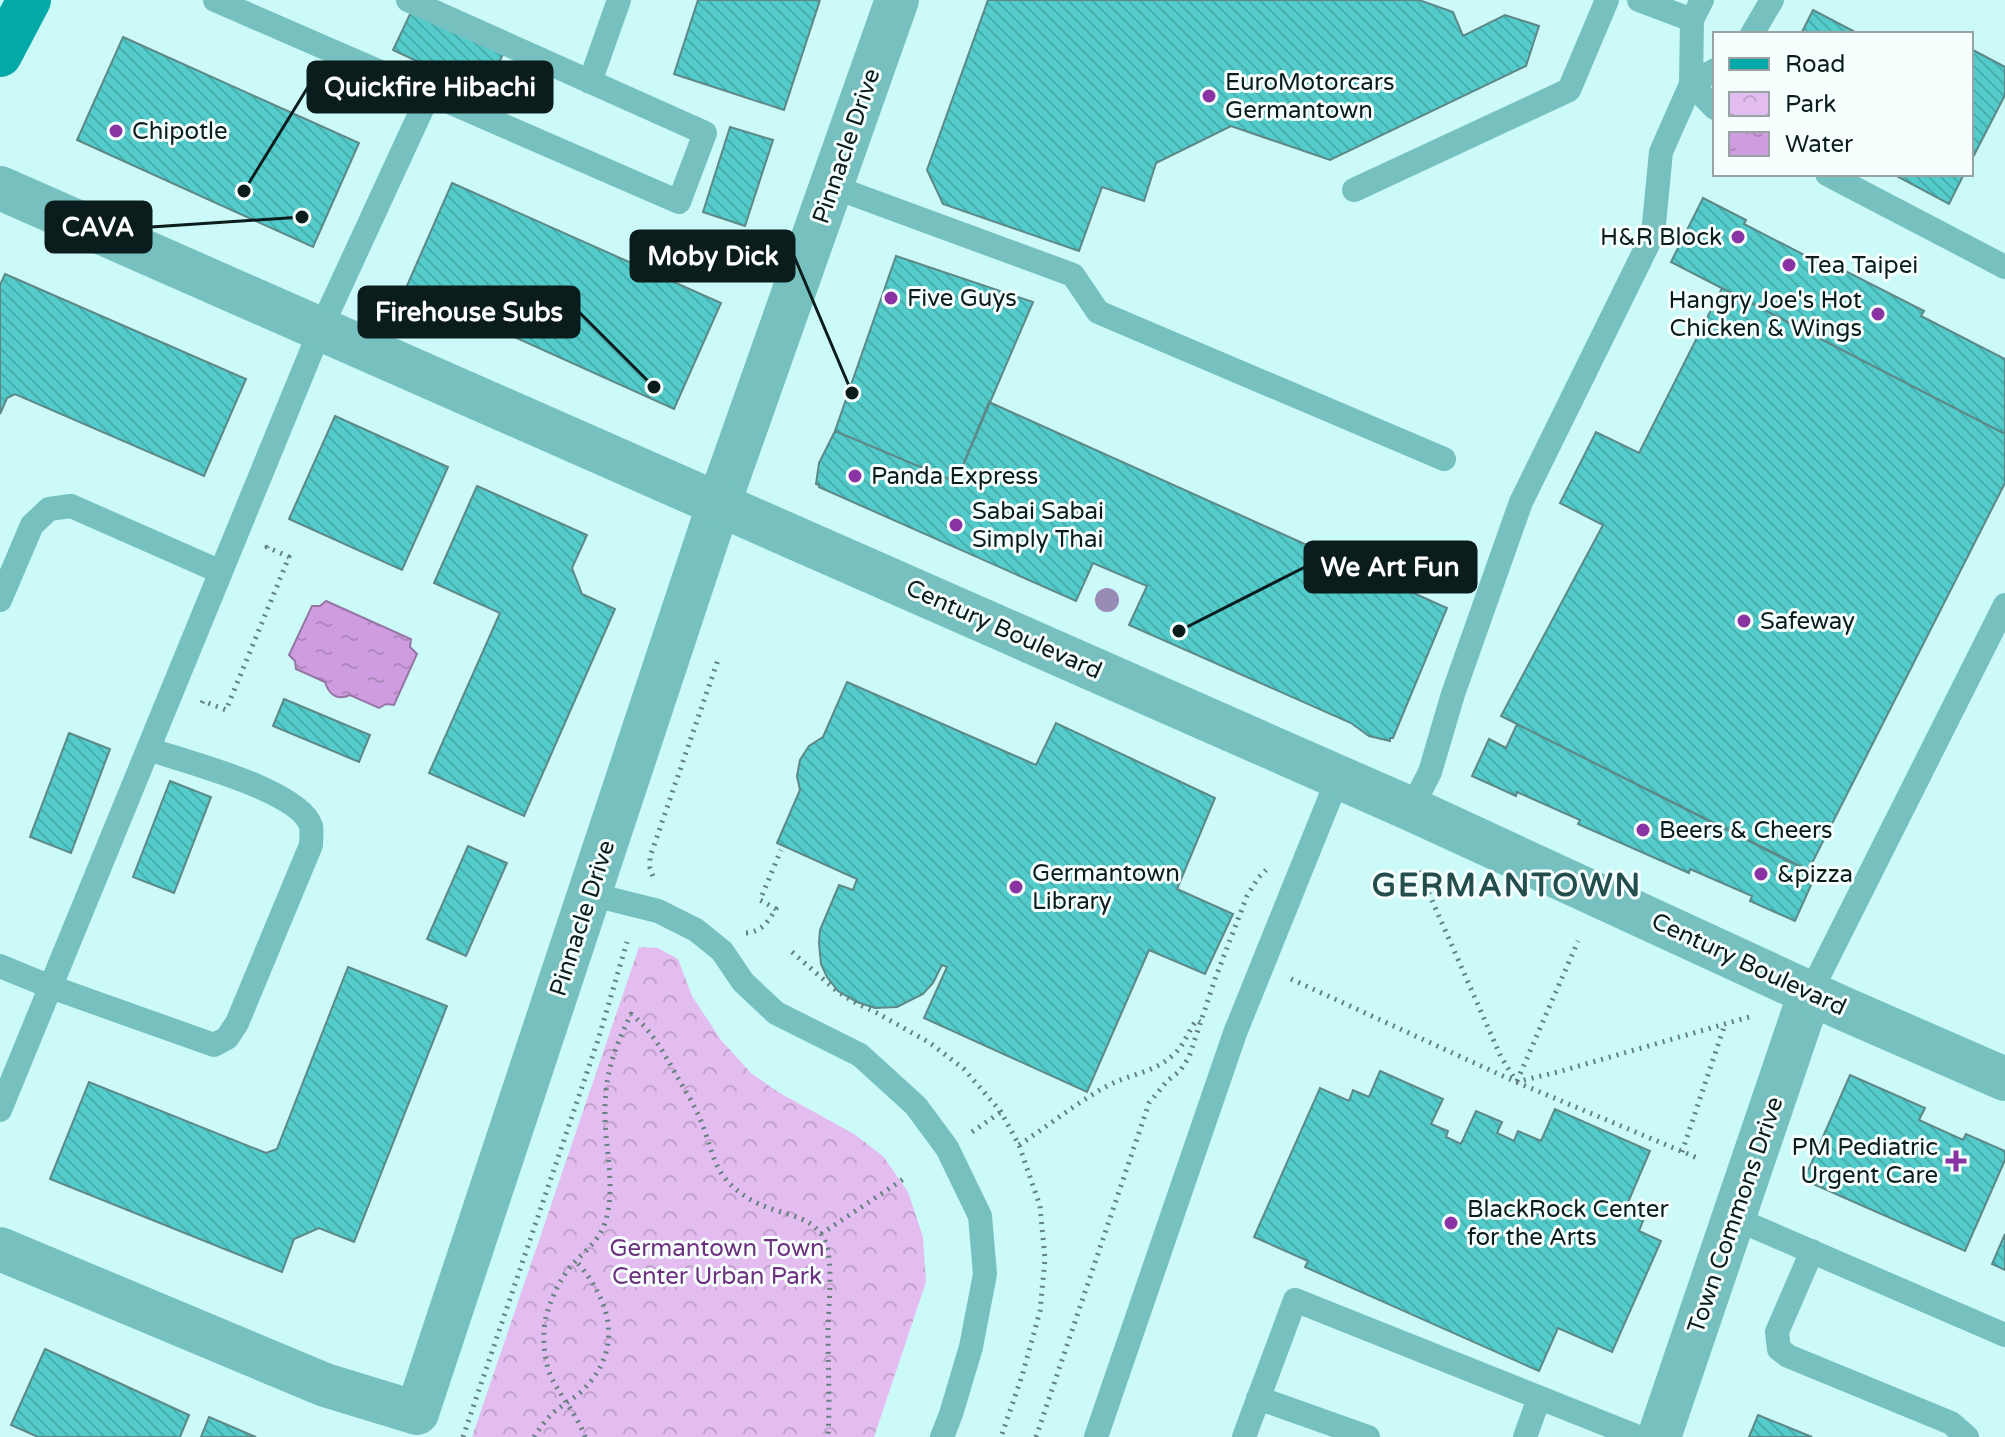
<svg xmlns="http://www.w3.org/2000/svg" width="2005" height="1437" viewBox="0 0 2005 1437" font-family="'Varela Round',sans-serif">
<style>
.park{fill:url(#park-crowns)}
.water{fill:url(#water-ripples);stroke:#9476a4;stroke-width:2}
.building{fill:url(#building-back-hatch);stroke:#5e8888;stroke-width:2}
.lines{fill:none;stroke-linecap:round;stroke-linejoin:round}
.path{stroke:#638181;stroke-width:5;stroke-dasharray:2 6;stroke-linecap:butt}
.service{stroke:#76c1c0;stroke-width:24}
.minor{stroke:#76c1c0;stroke-width:44}
.tertiary{stroke:#76c1c0;stroke-width:44}
.secondary{stroke:#02a9a9;stroke-width:44}
.tree{fill:#988bb6}
.poi-dot{fill:#8934a2;stroke:#f6fffe;stroke-width:3}
.labels{text-anchor:middle;stroke-width:6;stroke-linejoin:round;paint-order:stroke}
.poi-label{font-size:24px;fill:#0a1c1c;stroke:#f6fffe;text-anchor:start}
.street-label{font-size:24px;fill:#0a1c1c;stroke:#f6fffe}
.park-label{font-size:24px;fill:#6d317f;stroke:#f6fffe}
.district-label{font-size:32px;font-weight:bold;letter-spacing:2px;fill:#244d4d;stroke:#f6fffe}
.leader{fill:none;stroke:#0a1c1c;stroke-width:3}
.callout-dot{fill:#0a1c1c;stroke:#f6fffe;stroke-width:3}
.callout{fill:#0a1c1c;stroke:#0a1c1c;stroke-width:3}
.callout-label{font-size:26px;text-anchor:middle;font-weight:bold;fill:#fff}
</style>
<defs>
<pattern id="park-crowns" width="20" height="18" patternUnits="userSpaceOnUse" patternTransform="scale(2)"><rect width="20" height="18" fill="#e4bdf0"/><path d="M2 6a3 3 0 1 1 6 0M12 15a3 3 0 1 1 6 0" fill="none" stroke="#c2a2cd"/></pattern>
<pattern id="water-ripples" width="26" height="14" patternUnits="userSpaceOnUse" patternTransform="scale(2)"><rect width="26" height="14" fill="#cf9ddf"/><path d="M2 4q2-2 4 0t4 0M15 11q2-2 4 0t4 0" fill="none" stroke="#b087bf"/></pattern>
<pattern id="building-back-hatch" width="6" height="6" patternUnits="userSpaceOnUse" patternTransform="scale(2)"><rect width="6" height="6" fill="#53cccb"/><path d="M-1 5l2 2M0 0l6 6M5-1l2 2" fill="none" stroke="#47afae"/></pattern>
</defs>
<rect width="100%" height="100%" fill="#ccfaf9"/>
<path class="park" d="M639 947 658 948 678 959 692 996 721 1040 751 1073 778 1092 854 1134 883 1156 908 1192 923 1237 926 1282 874 1437H472Z"/>
<path class="water" d="M326 601 411 639 410 647 417 654 394 705 386 704 379 708 350 695C338 701 329 695 325 682L296 669 295 661 289 655 312 606H320Z"/>
<path class="building" d="M698 0H820L784 110 674 74Z
M988 0H1419L1453 12 1463 36 1505 15 1539 26 1526 66 1330 160 1231 126 1156 163 1144 201 1102 187 1079 251 943 204 927 170Z
M412 10 504 52 485 93 393 50Z
M1813 10 1855 32 1854 34H1801Z
M123 37 359 143 313 247 77 140Z
M1971 49 2005 67V95L1971 161Z
M730 127 773 140 745 226 703 212Z
M1893 174H1964L1949 204Z
M452 183 721 303 674 409 406 288Z
M1703 198 1746 220 1744 224 1814 260 1816 256 1924 311 1921 316 2005 359V434L1671 262Z
M896 256 1033 302 956 482 835 431Z
M5 274 246 379 204 476 15 394 7 398 0 414V285Z
M1722 288 2005 434V483L1808 871 1501 716 1603 525 1560 503 1596 432 1639 453Z
M989 402 1447 608 1393 738H1390V741L1369 736 1351 723 1129 625 1147 586 1093 563 1076 601 819 487V485L816 484 819 463 835 431 956 482Z
M335 416 448 467 402 570 289 519Z
M477 486 587 535 572 568 582 594 615 609 524 816 429 773 500 613 434 583Z
M847 682 1036 765 1056 723 1215 798 1177 889 1233 914 1205 974 1149 950 1087 1092 924 1018 947 967 942 965 933 983 923 994 897 1007 875 1008 857 1002 838 991 827 977 821 964 819 943 820 930 839 885 853 890 857 879 777 843 800 790 797 776 800 760 809 746 823 737Z
M284 699 370 735 359 762 273 726Z
M1517 724 1816 874 1795 921 1750 901 1752 896 1690 869 1689 873 1578 824 1580 820 1517 792 1516 796 1472 776 1489 739 1506 748Z
M69 733 110 749 71 853 30 837Z
M170 781 211 797 174 893 133 877Z
M468 846 507 863 466 956 427 939Z
M348 967 447 1006 354 1242 319 1228 294 1239 282 1272 50 1179 89 1082 266 1153 277 1149Z
M1380 1071 1443 1099 1431 1124 1448 1131 1446 1137 1461 1144 1476 1111 1502 1122 1497 1133 1514 1141 1518 1131 1541 1141 1555 1109 1650 1151 1626 1207 1645 1216 1639 1231 1661 1241 1612 1352 1558 1328 1539 1371 1305 1267 1308 1261 1254 1237 1320 1088 1349 1101 1353 1090 1369 1097Z
M1850 1075 1925 1108 1919 1120 1963 1140 1966 1134 2005 1151V1160L1965 1251 1804 1180Z
M2005 1234V1270L1992 1264Z
M45 1349 189 1415 180 1437H38L11 1425Z
M1758 1415 1812 1437H1749Z
M209 1417 256 1437H201Z"/>
<g class="lines">
<path class="path" d="M202 703 203 701 226 710 289 557 267 547 269 544
M1419 871 1501 1057 1516 1081
M653 876 650 868V857L718 660
M746 933C762 932 768 921 776 909L760 900 781 850
M792 952 838 992 856 1003 877 1013 930 1043 964 1069 1001 1112 1019 1145 1040 1206 1045 1259 1040 1311 1022 1376 1001 1437
M1291 979 1516 1082 1700 1159
M1517 1081 1578 941
M1516 1082 1558 1072 1749 1017
M972 1132 1001 1112
M1019 1145C1048 1126 1076 1103 1107 1086 1129 1074 1154 1073 1173 1055 1185 1045 1188 1030 1197 1020L1200 1022
M1682 1152 1725 1024
M821 1234 905 1178
M463 1437 598 1040 627 942
M534 1437C540 1428 546 1419 554 1412 563 1404 575 1398 584 1389 624 1347 611 1301 576 1261
M585 1437C578 1417 565 1402 555 1384 546 1370 543 1348 544 1331 545 1310 558 1281 572 1265 583 1253 596 1243 603 1228 617 1194 606 1154 605 1119 604 1077 613 1051 631 1014 653 1031 664 1054 678 1078 686 1092 695 1106 701 1121 709 1140 712 1161 724 1177 736 1192 752 1202 769 1208 790 1216 815 1218 825 1241 834 1263 828 1309 828 1333 828 1368 830 1402 828 1437
M1036 1437 1149 1103 1167 1081 1180 1071 1189 1057 1215 979 1247 896 1258 878 1266 870"/>
<path class="service" d="M215 0 679 202 705 133 408 0
M1639 0 1692 20
M1752 34 1772 0
M590 82 619 0
M1691 84 1715 108
M1691 84 1715 70
M1827 174 2005 267
M831 186 1073 275 1098 312 1444 459
M1354 190 1569 90 1607 0
M0 600 32 525 49 509 71 506 221 572
M1411 809 1430 772 1453 694 1521 502 1653 234 1661 152 1691 84 1692 20 1702 0
M590 894 658 911 696 930 722 951 743 982 776 1013 860 1055 916 1106 947 1148 980 1216 985 1274 971 1347 951 1414 942 1437
M0 966 51 987 214 1045 227 1038 237 1023 311 845C311 840 312 831 311 826 300 790 183 761 148 749
M1810 993 2005 605
M0 1110 321 328 429 94
M1734 1218 2005 1335
M1812 1251 1777 1332 1779 1349 1788 1356 1951 1423 1967 1437
M1258 1398 1368 1437
M1096 1437 1235 1033 1338 778
M1244 1437 1295 1300 1638 1437
M1525 1437 1539 1398"/>
<path class="minor" d="M0 1249 325 1385 417 1413 719 503 897 0
M1659 1437 1810 993"/>
<path class="tertiary" d="M0 188 1411 809 1840 1007 2005 1079"/>
<path class="secondary" d="M0 55 29 0"/>
</g>
<circle class="tree" cx="1107" cy="600" r="12"/>
<g class="poi-dot">
<circle cx="1209" cy="96" r="8"/>
<circle cx="116" cy="131" r="8"/>
<circle cx="1738" cy="237" r="8"/>
<circle cx="1789" cy="265" r="8"/>
<circle cx="891" cy="298" r="8"/>
<circle cx="1878" cy="314" r="8"/>
<circle cx="855" cy="476" r="8"/>
<circle cx="956" cy="525" r="8"/>
<circle cx="1744" cy="621" r="8"/>
<circle cx="1643" cy="830" r="8"/>
<circle cx="1761" cy="874" r="8"/>
<circle cx="1016" cy="887" r="8"/>
<path d="M1952 1149h8v8h8v8h-8v8h-8v-8h-8v-8h8z"/>
<circle cx="1451" cy="1223" r="8"/>
</g>
<g class="labels">
<g class="poi-label">
<text x="1225" y="90">EuroMotorcars<tspan x="1225" dy="28">Germantown</tspan></text>
<text x="132" y="139">Chipotle</text>
<text x="1722" y="245" text-anchor="end">H&amp;R Block</text>
<text x="1805" y="273">Tea Taipei</text>
<text x="907" y="306">Five Guys</text>
<text x="1862" y="308" text-anchor="end">Hangry Joe's Hot<tspan x="1862" dy="28">Chicken &amp; Wings</tspan></text>
<text x="871" y="484">Panda Express</text>
<text x="972" y="519">Sabai Sabai<tspan x="972" dy="28">Simply Thai</tspan></text>
<text x="1760" y="629">Safeway</text>
<text x="1659" y="838">Beers &amp; Cheers</text>
<text x="1032" y="881">Germantown<tspan x="1032" dy="28">Library</tspan></text>
<text x="1777" y="882">&amp;pizza</text>
<text x="1938" y="1155" text-anchor="end">PM Pediatric<tspan x="1938" dy="28">Urgent Care</tspan></text>
<text x="1467" y="1217">BlackRock Center<tspan x="1467" dy="28">for the Arts</tspan></text>
</g>
<g class="street-label">
<text transform="translate(846 146) rotate(-71)" y="8">Pinnacle Drive</text>
<text transform="translate(1004 629) rotate(24)" y="8">Century Boulevard</text>
<text transform="translate(582 918) rotate(-72)" y="8">Pinnacle Drive</text>
<text transform="translate(1749 964) rotate(25)" y="8">Century Boulevard</text>
<text transform="translate(1735 1215) rotate(-71)" y="8">Town Commons Drive</text>
</g>
<g class="park-label">
<text x="717" y="1256">Germantown Town<tspan x="717" dy="28">Center Urban Park</tspan></text>
</g>
<g class="district-label">
<text x="1507" y="896">GERMANTOWN</text>
</g>
</g>
<path class="leader" d="M244 191L308 87M302 217L151 227M852 393L794 256M654 387L579 312M1179 631L1305 567"/>
<g class="callout-dot">
<circle cx="244" cy="191" r="8"/>
<circle cx="302" cy="217" r="8"/>
<circle cx="852" cy="393" r="8"/>
<circle cx="654" cy="387" r="8"/>
<circle cx="1179" cy="631" r="8"/>
</g>
<g class="callout">
<rect x="308" y="62" width="244" height="50" rx="8"/>
<rect x="46" y="202" width="105" height="50" rx="8"/>
<rect x="631" y="231" width="163" height="50" rx="8"/>
<rect x="359" y="287" width="220" height="50" rx="8"/>
<rect x="1305" y="542" width="171" height="50" rx="8"/>
</g>
<g class="callout-label">
<text x="430" y="96">Quickfire Hibachi</text>
<text x="98" y="236">CAVA</text>
<text x="713" y="265">Moby Dick</text>
<text x="469" y="321">Firehouse Subs</text>
<text x="1390" y="576">We Art Fun</text>
</g>
<rect x="1713" y="32" width="260" height="144" fill="#f6fffe" stroke="#98a4a4" stroke-width="2"/>
<rect x="1729" y="58" width="40" height="12" fill="#02a9a9" stroke="#98a4a4" stroke-width="2"/>
<text x="1785" y="72" font-size="24" fill="#0a1c1c">Road</text>
<rect x="1729" y="92" width="40" height="24" fill="url(#park-crowns)" stroke="#98a4a4" stroke-width="2"/>
<text x="1785" y="112" font-size="24" fill="#0a1c1c">Park</text>
<rect x="1729" y="132" width="40" height="24" fill="url(#water-ripples)" stroke="#98a4a4" stroke-width="2"/>
<text x="1785" y="152" font-size="24" fill="#0a1c1c">Water</text>
</svg>
